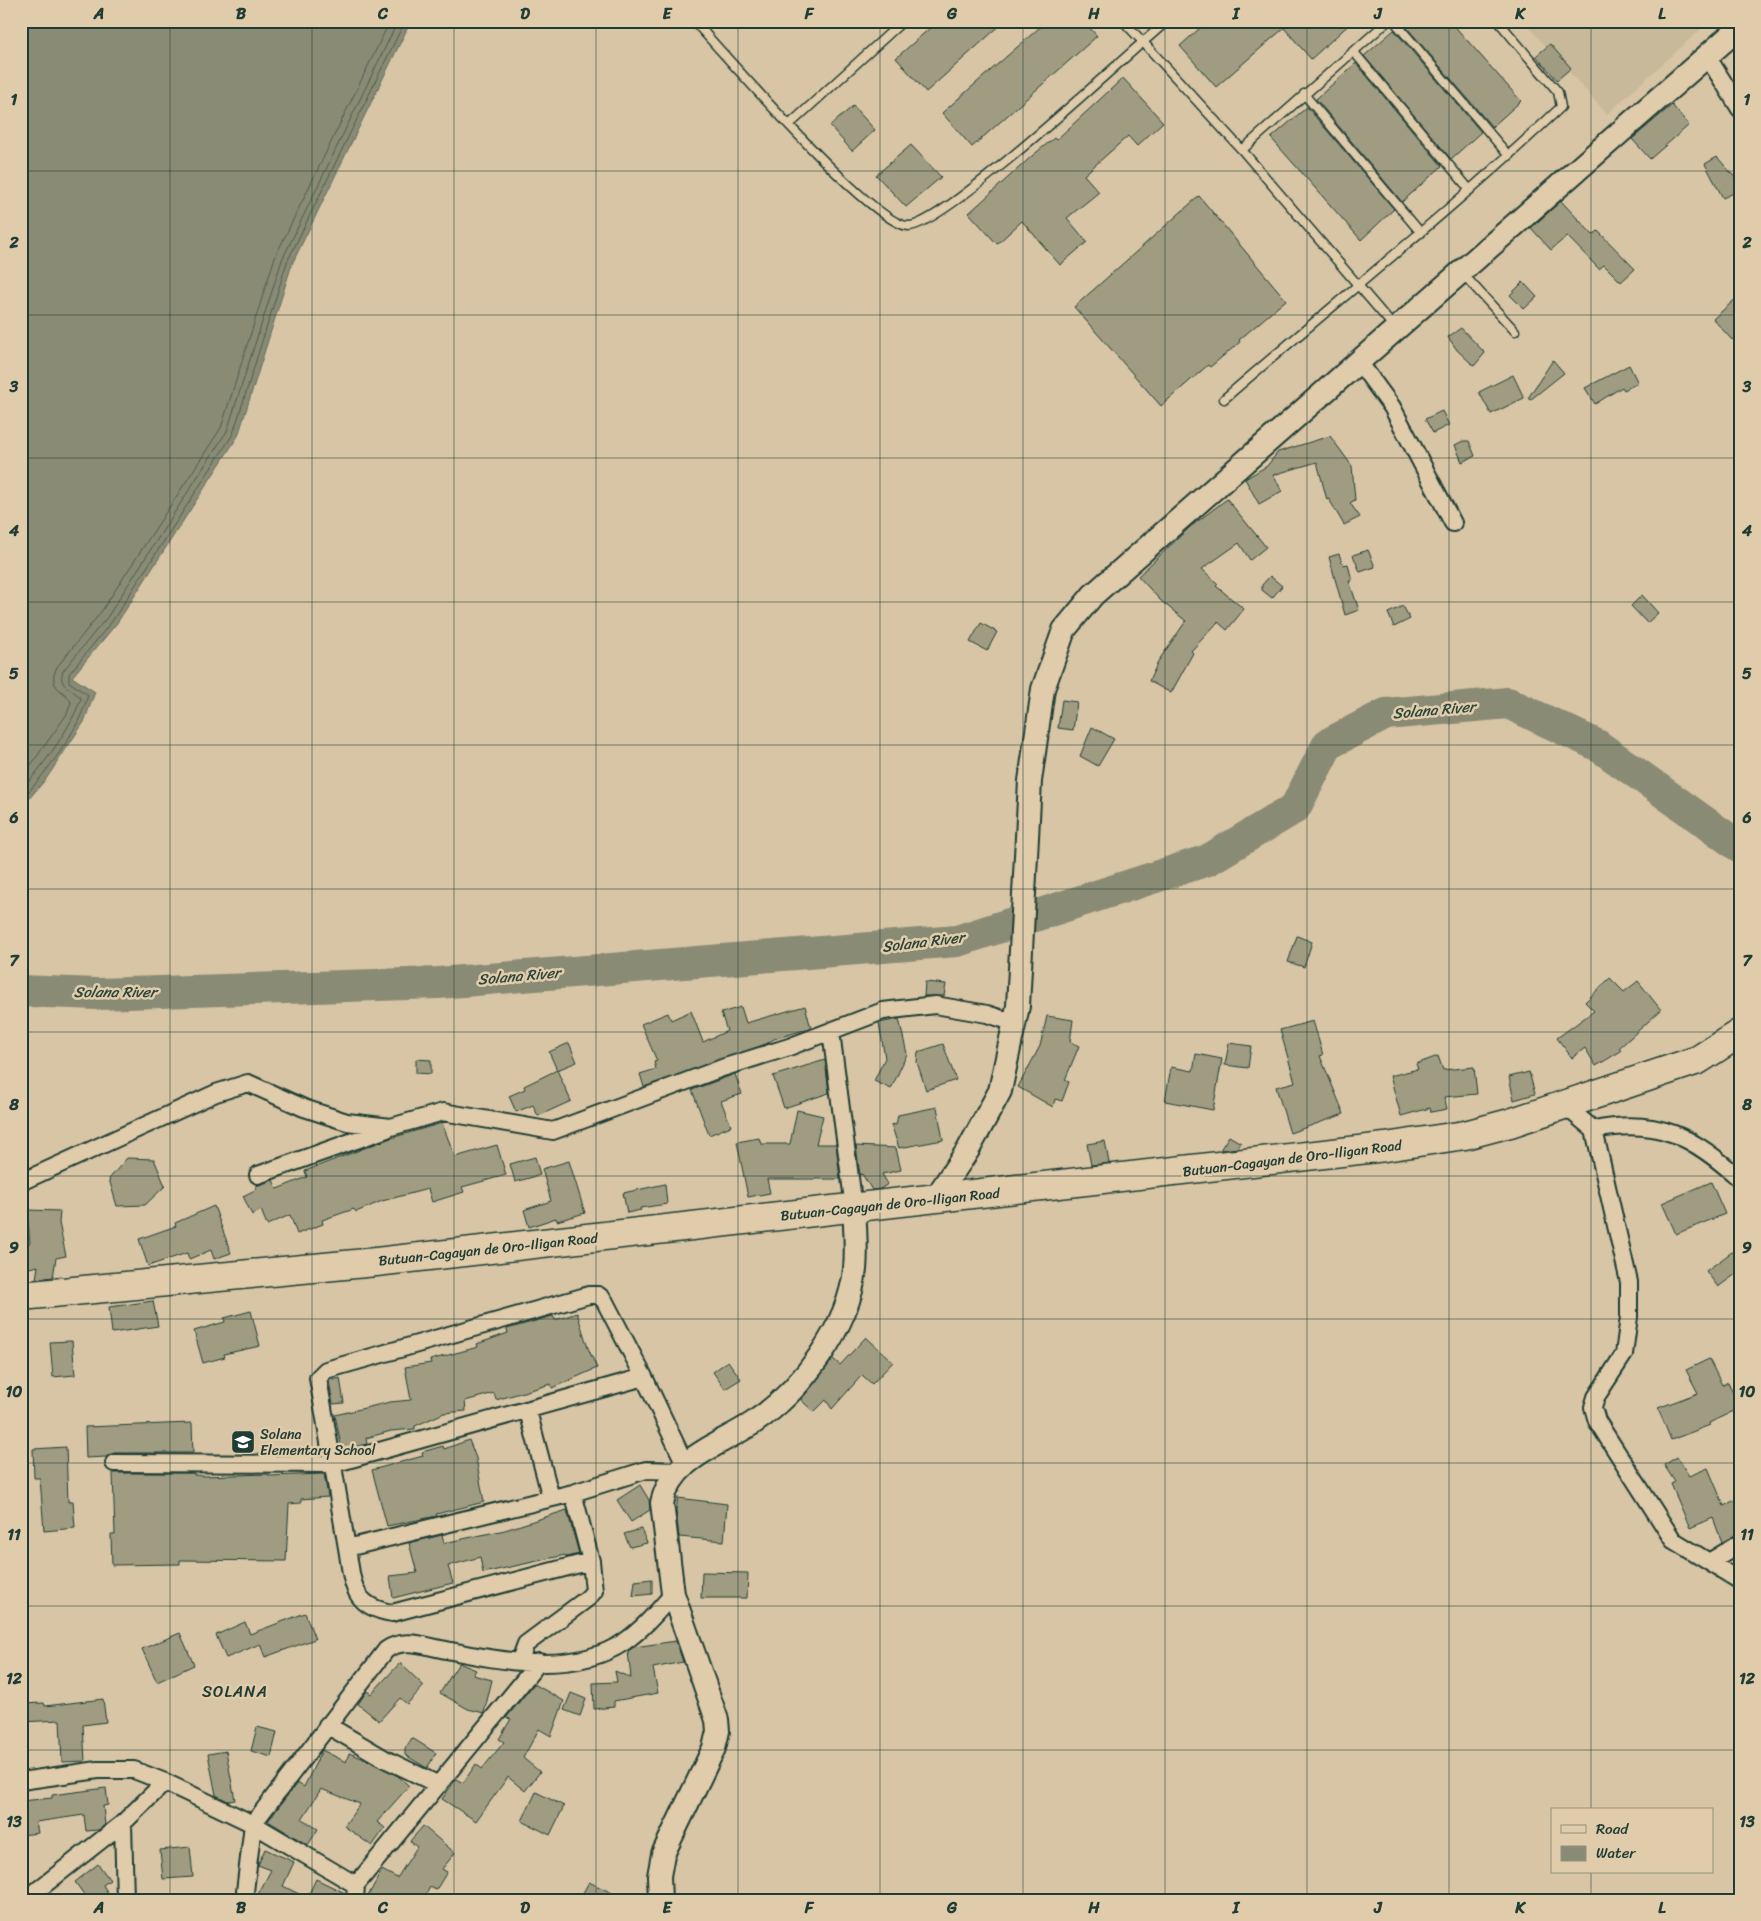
<svg xmlns="http://www.w3.org/2000/svg" width="1761" height="1921" viewBox="0 0 1761 1921" font-family="Sriracha,sans-serif">
<style>
.built{fill:#c7b99a}
.water{fill:#8a8b75;stroke:#5f6c5b}
.lines{fill:none;stroke-linecap:round;stroke-linejoin:round}
.shore{stroke:#4a5c4e;stroke-width:1}
.river{stroke:#8a8b75;stroke-width:32}
.building{fill:#9f9c82;stroke:#1f3d34}
.lane-casing{stroke:#1f3d34;stroke-width:11}
.street-casing{stroke:#1f3d34;stroke-width:20}
.secondary-casing{stroke:#1f3d34;stroke-width:26}
.highway-casing{stroke:#1f3d34;stroke-width:31}
.lane{stroke:#e0cbaa;stroke-width:8}
.street{stroke:#e0cbaa;stroke-width:16}
.secondary{stroke:#e0cbaa;stroke-width:22}
.highway{stroke:#e0cbaa;stroke-width:28}
.grid{fill:none;stroke:#1f3d34;stroke-width:1;stroke-opacity:0.55}
.labels{text-anchor:middle;stroke-width:5;stroke-linejoin:round;paint-order:stroke}
.street-label{font-size:14px;fill:#1f3d34;stroke:#e0cbaa}
.poi-label{font-size:14px;fill:#1f3d34;stroke:#e0cbaa;text-anchor:start}
.water-label{font-size:15px;font-style:italic;fill:#2a453a;stroke:#e0cbaa}
.quarter-label{font-size:16px;letter-spacing:1px;fill:#1f3d34;stroke:#e0cbaa}
.neatline{fill:none;stroke:#1f3d34;stroke-width:2}
.grid-label{font-size:16px;text-anchor:middle;font-weight:bold;fill:#1f3d34}
</style>
<rect width="100%" height="100%" fill="#d8c5a5"/>
<filter id="ink" filterUnits="userSpaceOnUse"><feTurbulence type="fractalNoise" baseFrequency=".02" numOctaves="2"/><feDisplacementMap in="SourceGraphic" scale="10" xChannelSelector="R" yChannelSelector="G"/><feConvolveMatrix kernelMatrix="1 2 1 2 8 2 1 2 1" color-interpolation-filters="sRGB"/></filter>
<g filter="url(#ink)">
<path class="built" d="M1523 21H1710L1607 114Z"/>
<path class="water" d="M21 21H411L292 264 238 436 117 623 72 677 95 692 84 722 46 779 21 808Z"/>
<g class="lines">
<path class="shore" d="M21 779 67 714 71 702C65 689 46 689 57 667L101 612 221 428 275 257 390 21
M21 791C44 764 68 733 81 699 74 688 57 688 63 671L108 616 227 431 282 260 398 21
M21 801C47 770 78 734 88 695L69 682V674L113 620 233 434 287 262 405 21"/>
<path class="river" d="M21 991 97 994 438 983 957 941 1208 860 1295 808 1328 744 1386 714 1508 703 1597 745 1740 847"/>
</g>
<path class="building" d="M938 21H1005L926 92 896 58Z
M1047 21H1084L1097 36 972 147 942 113Z
M1208 21H1353L1311 59 1284 28 1216 87 1180 46Z
M1404 21H1450L1521 101 1492 127 1403 23Z
M1394 30 1481 132 1451 159 1364 56Z
M1550 44 1571 68 1557 80 1536 56Z
M1356 63 1442 166 1402 202 1316 99Z
M1123 78 1163 122 1137 146 1128 136 1084 175 1099 192 1067 218 1087 242 1060 265 1022 221 997 244 969 213 1032 156 1054 138 1056 140Z
M1672 105 1689 125 1650 159 1632 139Z
M853 106 875 130 852 151 830 126Z
M1307 107 1394 209 1361 240 1271 138Z
M911 145 941 177 906 207 876 175Z
M1717 157 1740 183V190L1723 198 1705 164Z
M1199 196 1286 300 1239 340 1240 342 1210 367 1208 365 1161 406 1074 307Z
M1561 201 1593 235 1598 231 1635 269 1621 282 1604 265 1599 269 1567 236 1551 250 1531 228Z
M1523 282 1537 297 1524 309 1510 295Z
M1740 295V332L1732 340 1713 319Z
M1461 328 1485 353 1474 366 1457 350 1448 337Z
M1553 360 1564 373 1530 400 1528 398Z
M1629 365 1638 383 1624 390 1622 387 1595 404 1585 388Z
M1513 375 1524 398 1491 414 1479 392Z
M1442 411 1449 425 1433 433 1425 419Z
M1330 436 1352 466 1355 500 1350 503 1360 517 1344 525 1329 499 1327 500 1317 462 1273 475 1282 491 1259 504 1245 479 1267 466 1278 452Z
M1463 441H1469L1475 456 1462 462 1455 445Z
M1227 499 1266 547 1250 560 1239 543 1202 569 1218 584 1216 586 1244 609 1227 630 1218 622 1191 651 1193 653 1171 693 1149 681 1159 660 1186 621 1161 601 1138 576 1190 527Z
M1368 550 1375 567 1360 572 1353 555Z
M1339 554 1343 565 1348 564 1352 581H1349L1359 610 1345 615 1329 557Z
M1270 576 1282 586 1272 598 1262 590V585Z
M1642 595 1658 613 1647 623 1631 606Z
M1403 606 1410 619 1394 627 1388 613Z
M981 623 997 632 987 651 970 642Z
M1062 700 1077 702 1073 730 1058 728Z
M1092 727 1114 739 1098 766 1080 756Z
M1297 936 1312 942 1304 967 1288 962Z
M1610 978 1624 992 1638 981 1661 1010 1619 1048 1621 1051 1596 1066 1585 1048 1572 1058 1557 1038 1594 1011 1585 1002Z
M925 982 946 984 944 996H924Z
M805 1006 811 1028 774 1039 766 1044 644 1087 640 1074 656 1069 654 1062 657 1061 641 1024 668 1013 671 1020 691 1011 703 1042 727 1031 721 1013 741 1007 746 1023Z
M1047 1016 1073 1020 1070 1042 1079 1046 1065 1080 1069 1082 1062 1101 1055 1099 1053 1107 1018 1087 1040 1046Z
M899 1019 907 1054 891 1089 874 1081 885 1058 879 1023Z
M1313 1021 1323 1055 1320 1056 1344 1114 1290 1133 1276 1087 1295 1082 1280 1030Z
M569 1043 577 1062 557 1070 549 1052Z
M1229 1043 1251 1046 1248 1068 1225 1065Z
M943 1044 956 1080 926 1090 917 1062 918 1052Z
M1196 1054 1222 1059 1213 1110 1165 1101 1171 1067 1193 1071Z
M1438 1056 1443 1070 1474 1067 1477 1094 1444 1097 1447 1109 1431 1112 1430 1108 1401 1116 1390 1076 1418 1069 1416 1064Z
M416 1059 431 1060V1074L416 1073Z
M825 1060 829 1093 784 1108 773 1076Z
M557 1070 571 1101 538 1116 533 1105 516 1112 509 1096 525 1089 524 1086Z
M1529 1072 1535 1094 1514 1100 1509 1077Z
M735 1074 742 1094 721 1101 731 1126 709 1135 692 1090Z
M937 1107 943 1140 899 1148 891 1124 896 1125 898 1115Z
M797 1110 823 1116 816 1144H836L840 1179H767L770 1193 748 1197 737 1142 759 1138 761 1144H790Z
M442 1123 455 1157 497 1145 506 1175 462 1187 464 1192 432 1202 428 1189 382 1201 356 1212 354 1209 322 1220 323 1224 297 1234 290 1215 267 1225 261 1210 252 1215 243 1196 257 1189 256 1186 273 1180 277 1189 307 1177 305 1171 388 1139Z
M1229 1136 1241 1143 1238 1148 1220 1150Z
M1105 1141 1109 1163 1091 1165 1087 1144Z
M856 1146 896 1148 901 1170 882 1174 888 1184 880 1189 872 1190 862 1174 860 1175Z
M535 1157 540 1175 515 1182 510 1164Z
M127 1158 154 1159 165 1186 145 1205 117 1206 109 1179Z
M569 1161 585 1213 557 1221 556 1218 529 1227 524 1210 551 1201 542 1169Z
M1711 1182 1725 1214 1676 1234 1662 1203Z
M665 1184 667 1204 640 1208 641 1210 627 1213 623 1193Z
M214 1206 231 1253 214 1259 211 1250 189 1259 187 1253 148 1266 139 1239 176 1226 175 1223Z
M27 1210 60 1211 59 1223 66 1256 56 1258 53 1277 36 1279 38 1266 21 1270V1245L30 1243Z
M1740 1246V1271L1718 1287 1706 1271Z
M153 1301 158 1326 112 1333 109 1307Z
M251 1311 260 1346 224 1354 225 1357 203 1363 194 1331 225 1322 224 1318Z
M577 1313 588 1348 597 1368 552 1388 551 1384 496 1400 494 1393 465 1401 466 1411 444 1413 415 1426V1429L391 1431 366 1438 367 1444 342 1450 335 1415 390 1402 411 1400 405 1367 431 1363 430 1360 478 1347 477 1344 508 1333 507 1329 553 1316 555 1320Z
M866 1337 893 1362 872 1384 862 1375 832 1409 826 1400 814 1412 801 1400 833 1359 840 1365Z
M72 1341 75 1375 53 1377 50 1342Z
M1709 1359 1722 1385 1728 1382 1740 1408 1709 1423 1710 1425 1671 1440 1658 1408 1698 1393 1686 1370Z
M728 1361 741 1379 725 1389 713 1372Z
M340 1378 344 1403 333 1404 329 1381Z
M192 1423 193 1453H114L106 1457 86 1458 85 1427Z
M469 1440 476 1458 484 1502 436 1514 437 1516 387 1526 372 1470 423 1456 422 1452 443 1446 444 1449Z
M66 1447 68 1502 73 1501 75 1528 44 1531 40 1478H34L33 1449Z
M1677 1457 1689 1476 1708 1468 1724 1506 1740 1497V1533L1722 1542 1713 1518 1690 1528 1671 1484 1675 1482 1664 1465Z
M113 1473H194V1475L203 1476 269 1474V1476L324 1474 328 1497 301 1499V1503L289 1504 286 1561 180 1560V1564L112 1565 111 1534H115Z
M640 1485 649 1500 650 1510 631 1522 617 1500Z
M678 1498 727 1504 724 1541 679 1537 676 1510Z
M567 1510 579 1554 566 1557 565 1555 483 1573 480 1557 448 1566 453 1583 393 1598 390 1576 417 1573 409 1543 442 1535 444 1543 505 1530Z
M641 1529 647 1543 630 1547 624 1534Z
M702 1572 748 1573 747 1598H701Z
M652 1579V1594L633 1596 635 1581Z
M305 1613 315 1639 265 1657 260 1644 226 1658 216 1635 245 1622 250 1634Z
M180 1633 194 1665 157 1682 142 1649Z
M676 1641 683 1662 653 1668 658 1693 614 1701V1707L594 1709 593 1683 617 1682 615 1671 631 1678 628 1651 634 1647Z
M400 1663 424 1686 407 1704 400 1698 379 1721 358 1704 367 1691 371 1694Z
M459 1663 476 1670 473 1675 492 1680 484 1713 468 1709 440 1693Z
M534 1684 564 1701 551 1736 539 1729 523 1758 540 1772 525 1791 508 1777 476 1821 442 1799 456 1779 463 1783 476 1764 482 1769 504 1742 499 1739 511 1719 506 1718Z
M571 1693 586 1699 580 1716 564 1710Z
M103 1699 106 1722 83 1725 85 1761 62 1762 60 1720 21 1722V1704L44 1703 45 1706Z
M257 1727 277 1732 271 1757 251 1751Z
M412 1738 436 1753 427 1768 405 1755V1749Z
M322 1750 346 1762 349 1753 367 1760 398 1776 409 1786 377 1822 385 1828 372 1846 344 1826 360 1804 321 1789 302 1819 318 1829 308 1845 268 1821 297 1783 304 1787Z
M226 1751 235 1800 228 1801 216 1795 208 1754Z
M106 1788 108 1805 103 1806 105 1825 98 1830 86 1831 84 1815 36 1822 38 1833 21 1835V1801L52 1798V1795Z
M536 1792 564 1806 550 1835 522 1821Z
M423 1826 455 1853 442 1869 447 1872 436 1890 430 1887 423 1900H366L382 1870 397 1878 417 1847 410 1841Z
M190 1847 193 1877 163 1879 160 1850Z
M265 1849 294 1862 283 1886 307 1898 316 1879 345 1893V1900H255L271 1870 258 1865Z
M98 1864 110 1880 103 1885 112 1900H88L75 1882Z
M589 1882 627 1900H579Z"/>
<g class="lines">
<defs>
<path id="lane" d="M694 21C725 55 874 227 909 226 943 225 1107 73 1143 42L1123 21
M1167 21 1143 42 1242 150 1394 327
M1394 21 1509 156
M1353 51 1470 190
M1304 94 1421 233
M789 125 903 21
M1242 150 1388 21
M1463 274 1515 331
M1224 399C1336 302 1453 209 1561 107L1558 92 1498 21"/>
<path id="street" d="M1707 56 1740 109
M1359 362 1392 407 1453 523
M831 1032 854 1208
M1564 1105 1594 1130 1629 1282V1317L1624 1354 1596 1397 1593 1407 1597 1421 1673 1540 1740 1581
M1594 1130C1659 1117 1693 1137 1740 1179
M258 1175 387 1129
M21 1182 216 1093 248 1083 304 1108 347 1122 391 1127 443 1112 553 1131 722 1068 789 1047 883 1011 935 1005 987 1014 1015 1023
M528 1411 551 1498
M114 1463 333 1464 644 1377
M677 1471 646 1470 573 1493 347 1548 318 1378 326 1370 589 1295H598L604 1300 644 1377 685 1464
M347 1548C353 1583 351 1606 392 1613L591 1561
M1709 1562 1740 1543
M520 1660 526 1644 588 1598 594 1591 591 1561 573 1493
M327 1725 385 1759 439 1785
M21 1781 98 1770H134L165 1782 253 1824 386 1650C403 1638 422 1645 441 1649 497 1660 572 1677 624 1642 643 1629 658 1611 673 1594
M123 1823 125 1900
M25 1900 123 1823 165 1782
M244 1900 253 1824 356 1885
M355 1900 356 1885 539 1662"/>
<path id="secondary" d="M935 1199 968 1150 1000 1091 1018 1006 1030 781 1043 689 1064 630 1093 595 1740 27
M660 1900 659 1876 663 1854 714 1748 718 1731 717 1720 673 1594 662 1503C672 1458 718 1446 753 1423 801 1391 849 1327 855 1269 857 1249 855 1227 854 1208"/>
<path id="highway" d="M21 1296 376 1262 1385 1147 1465 1135 1510 1123 1698 1060 1740 1033"/>
</defs>
<use href="#lane" class="lane-casing"/>
<use href="#street" class="street-casing"/>
<use href="#secondary" class="secondary-casing"/>
<use href="#highway" class="highway-casing"/>
<use href="#lane" class="lane"/>
<use href="#street" class="street"/>
<use href="#secondary" class="secondary"/>
<use href="#highway" class="highway"/>
</g>
</g>
<path class="grid" d="M170 21V1900M312 21V1900M454 21V1900M596 21V1900M738 21V1900M880 21V1900M1023 21V1900M1165 21V1900M1307 21V1900M1449 21V1900M1591 21V1810M21 171H1740M21 315H1740M21 458H1740M21 602H1740M21 745H1740M21 889H1740M21 1032H1740M21 1176H1740M21 1319H1740M21 1463H1740M21 1606H1740M21 1750H1740M1591 1872V1900"/>
<defs>
<symbol id="school-square" viewBox="-11 -11 22 22"><rect x="-9" y="-9" width="18" height="18" rx="4" fill="#1f3d34" stroke="#e0cbaa"/><path d="M0-5L7-2L0 1L-7-2ZM-4 1L0 2.5L4 1V4Q0 6-4 4Z" fill="#fff"/></symbol>
</defs>
<g fill-rule="evenodd">
<use href="#school-square" x="229" y="1428" width="28" height="28"/>
</g>
<g class="labels">
<g class="street-label">
<text transform="translate(1292 1158) rotate(-7)" y="5">Butuan-Cagayan de Oro-Iligan Road</text>
<text transform="translate(890 1204) rotate(-6)" y="5">Butuan-Cagayan de Oro-Iligan Road</text>
<text transform="translate(488 1249) rotate(-6)" y="5">Butuan-Cagayan de Oro-Iligan Road</text>
</g>
<g class="poi-label">
<text x="260" y="1439">Solana<tspan x="260" dy="16">Elementary School</tspan></text>
</g>
<g class="water-label">
<text transform="translate(1434 710) rotate(-5)" y="5">Solana River</text>
<text transform="translate(923 942) rotate(-7)" y="5">Solana River</text>
<text transform="translate(519 976) rotate(-5)" y="5">Solana River</text>
<text x="115" y="997">Solana River</text>
</g>
<g class="quarter-label">
<text x="235" y="1697">SOLANA</text>
</g>
</g>
<rect width="1761" height="1921" fill="none" stroke="#e0cbaa" stroke-width="55"/>
<rect x="1551" y="1808" width="162" height="65" fill="#e0cbaa" stroke="#93927b"/>
<rect x="1561" y="1825" width="25" height="8" fill="#e0cbaa" stroke="#93927b"/>
<text x="1596" y="1834" font-size="15" fill="#1f3d34">Road</text>
<rect x="1561" y="1846" width="25" height="15" fill="#8a8b75" stroke="#93927b"/>
<text x="1596" y="1858" font-size="15" fill="#1f3d34">Water</text>
<rect x="28" y="28" width="1706" height="1866" class="neatline"/>
<g class="grid-label">
<text x="99" y="19">A</text>
<text x="241" y="19">B</text>
<text x="383" y="19">C</text>
<text x="525" y="19">D</text>
<text x="667" y="19">E</text>
<text x="809" y="19">F</text>
<text x="952" y="19">G</text>
<text x="1094" y="19">H</text>
<text x="1236" y="19">I</text>
<text x="1378" y="19">J</text>
<text x="1520" y="19">K</text>
<text x="1662" y="19">L</text>
<text x="14" y="105">1</text>
<text x="1747" y="105">1</text>
<text x="14" y="248">2</text>
<text x="1747" y="248">2</text>
<text x="14" y="392">3</text>
<text x="1747" y="392">3</text>
<text x="14" y="536">4</text>
<text x="1747" y="536">4</text>
<text x="14" y="679">5</text>
<text x="1747" y="679">5</text>
<text x="14" y="823">6</text>
<text x="1747" y="823">6</text>
<text x="14" y="966">7</text>
<text x="1747" y="966">7</text>
<text x="14" y="1110">8</text>
<text x="1747" y="1110">8</text>
<text x="14" y="1253">9</text>
<text x="1747" y="1253">9</text>
<text x="14" y="1397">10</text>
<text x="1747" y="1397">10</text>
<text x="14" y="1540">11</text>
<text x="1747" y="1540">11</text>
<text x="14" y="1684">12</text>
<text x="1747" y="1684">12</text>
<text x="14" y="1827">13</text>
<text x="1747" y="1827">13</text>
<text x="99" y="1913">A</text>
<text x="241" y="1913">B</text>
<text x="383" y="1913">C</text>
<text x="525" y="1913">D</text>
<text x="667" y="1913">E</text>
<text x="809" y="1913">F</text>
<text x="952" y="1913">G</text>
<text x="1094" y="1913">H</text>
<text x="1236" y="1913">I</text>
<text x="1378" y="1913">J</text>
<text x="1520" y="1913">K</text>
<text x="1662" y="1913">L</text>
</g>
</svg>
